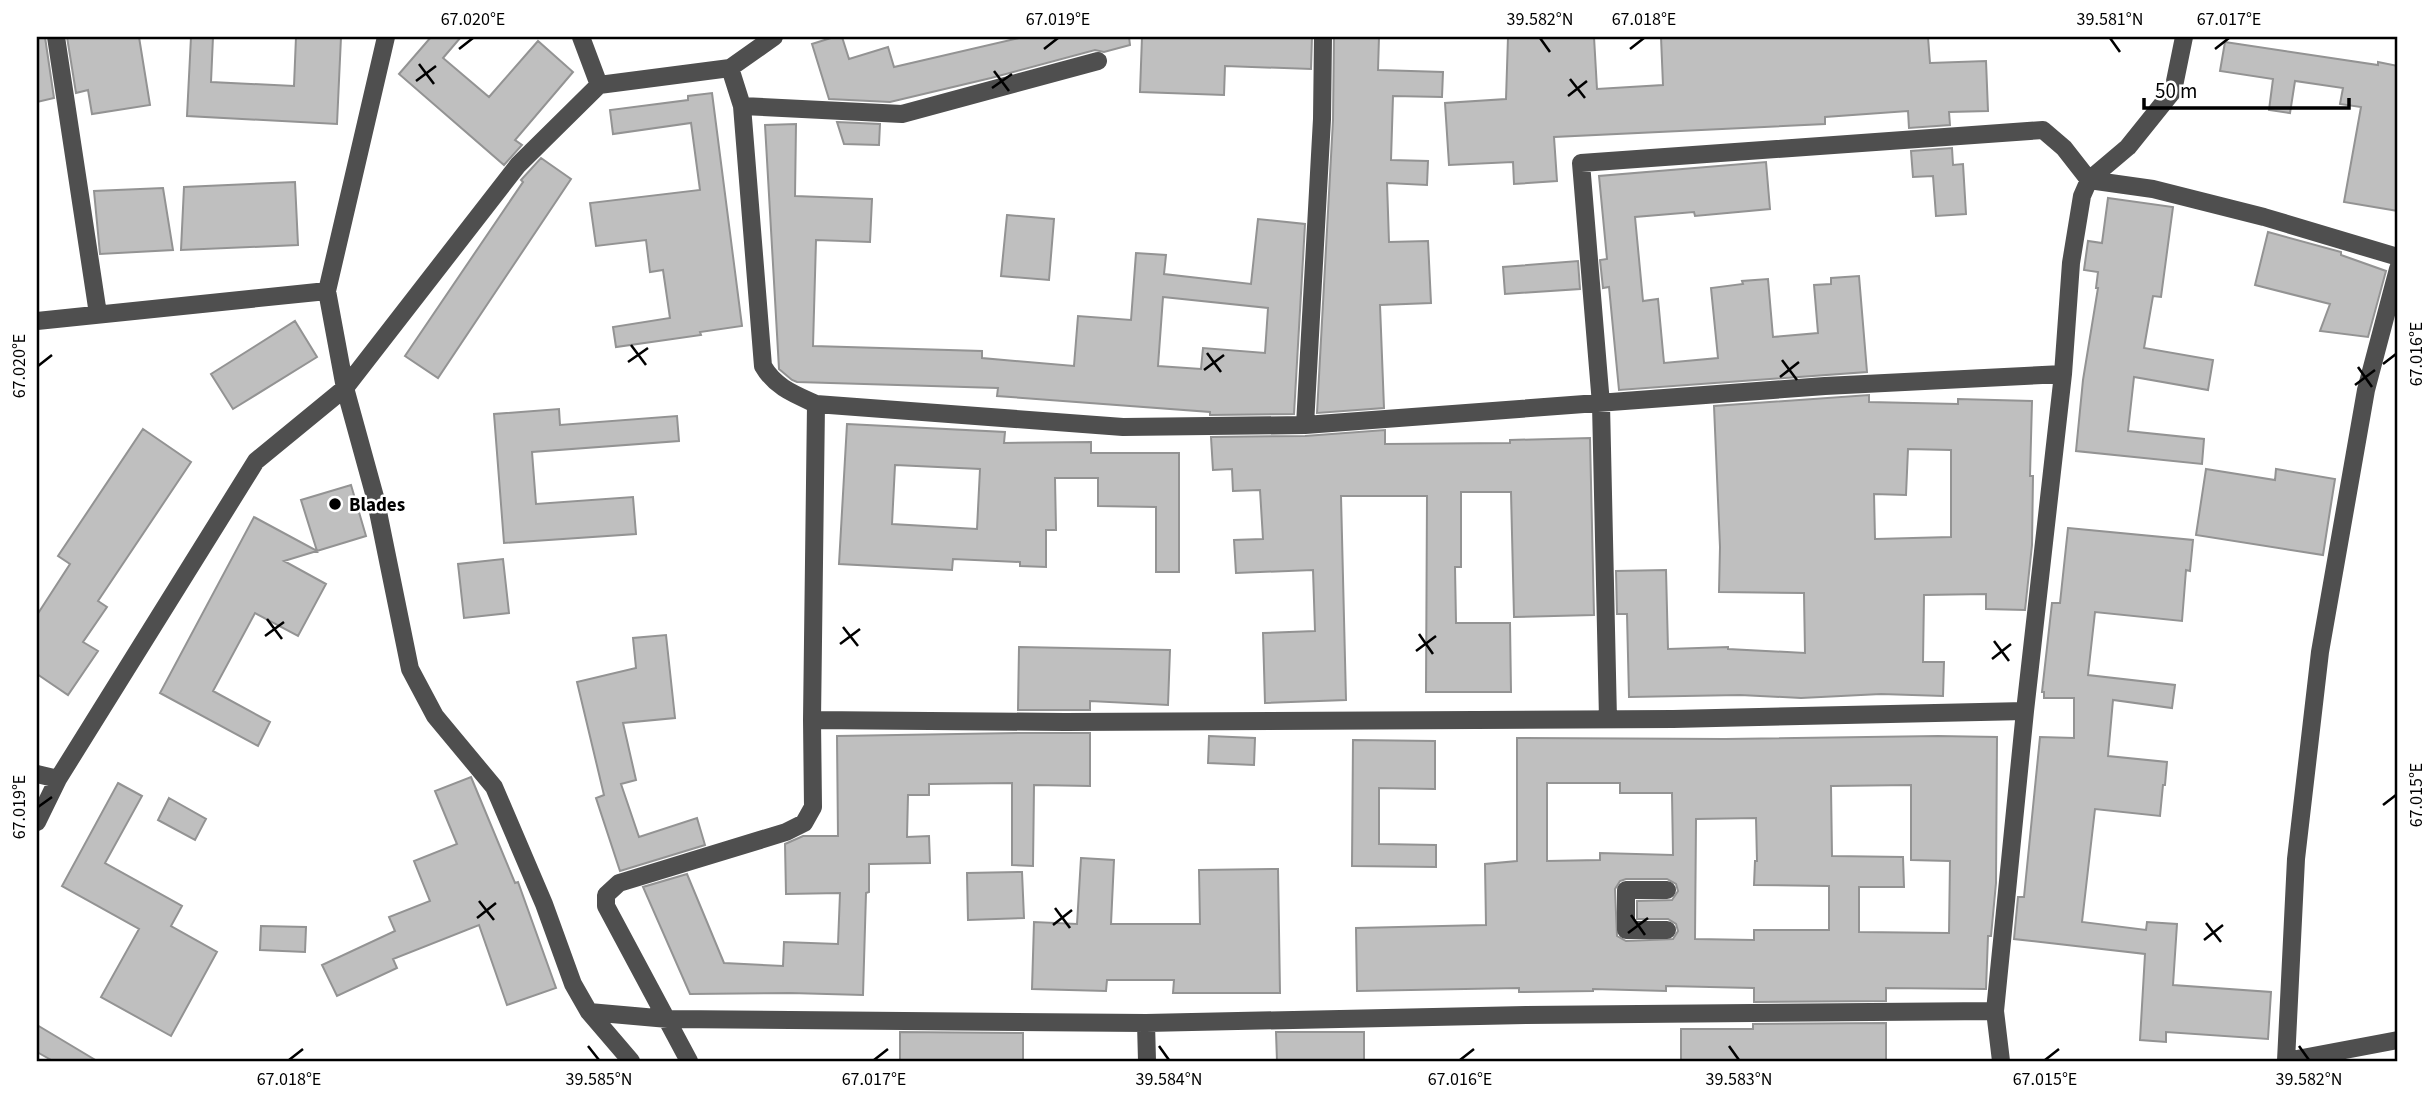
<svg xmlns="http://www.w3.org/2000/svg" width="2435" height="1098" viewBox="0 0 2435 1098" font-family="'Source Sans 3',sans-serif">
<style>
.building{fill:#bfbfbf;stroke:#939393;stroke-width:2;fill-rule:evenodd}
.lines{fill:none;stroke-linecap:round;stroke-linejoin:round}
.minor{stroke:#4f4f4f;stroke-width:18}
.ticks{fill:none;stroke:#000;stroke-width:2.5}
.poi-dot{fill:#000;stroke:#fff;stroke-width:2.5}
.labels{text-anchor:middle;stroke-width:5;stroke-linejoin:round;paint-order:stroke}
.poi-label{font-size:19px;font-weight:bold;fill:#000;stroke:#fff;text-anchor:start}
.neatline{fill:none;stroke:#000;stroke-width:2.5}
.ticks-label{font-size:18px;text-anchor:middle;fill:#000}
</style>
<rect width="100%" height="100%" fill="#fff"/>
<path class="building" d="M37 37H45L54 98 37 102Z
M67 37H139L150 105 92 114 88 90 76 93Z
M191 37H213L211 82 294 86 296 37H341L337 124 187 116Z
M431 37H461L443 58 489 97 538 41 573 72 515 140 522 145 504 165 399 74Z
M834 37H842L849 59 888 47 894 67 1023 37H1129L1130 45 1104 52 1095 50 991 78 890 102 829 99 812 44Z
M1142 37H1312L1311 69 1225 66 1224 95 1140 92Z
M1334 37H1379L1378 70 1443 72 1442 97 1393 96 1391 160 1428 161 1427 185 1387 183 1389 242 1428 241 1431 303 1380 305 1384 408 1317 413 1333 120Z
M1508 37H1594L1597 89 1663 85 1661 37H1928L1930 63 1986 61 1988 111 1949 112 1950 125 1909 128 1908 111 1825 117V124L1554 137 1557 181 1514 184 1513 162 1449 165 1445 103 1506 99Z
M2225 42 2378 65V62L2398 66V211L2344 202 2361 107 2340 104 2343 88 2295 81 2290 113 2269 110 2273 79 2220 71Z
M712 93 742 326 700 332 701 335 616 347 613 327 670 318 663 270 650 272 646 240 596 246 590 203 700 190 691 123 613 134 610 110 688 100V96Z
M837 122 880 124 879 145 844 144Z
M796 124 795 196 872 199 870 242 816 240 813 346 982 351V358L1074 366 1078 316 1131 320 1136 253 1166 255 1164 274 1251 284 1258 219 1305 224 1294 414 1210 415V412L997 396 998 388 797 382 792 380 779 369 765 125ZM1163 297 1268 308 1265 353 1203 348 1201 369 1158 366Z
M1952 148 1953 165 1963 164 1966 214 1936 216 1933 176 1913 177 1911 151Z
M541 158 571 179 438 378 405 356 523 182 521 180Z
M1766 162 1770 209 1695 216 1694 212 1635 217 1643 301 1658 299 1664 363 1718 358 1711 288 1743 284 1742 281 1768 279 1773 337 1818 333 1814 285 1831 284V278L1859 276 1867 372 1619 390 1609 287 1603 288 1600 260 1607 259 1599 176Z
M295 182 298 245 181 250 184 187Z
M163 188 173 250 100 254 94 191Z
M2108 198 2173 207 2161 297 2153 296 2144 348 2213 360 2208 390 2134 377 2128 431 2204 439 2202 464 2076 451 2083 380 2098 288H2096L2098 272 2084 270 2088 241 2102 243Z
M1007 215 1054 219 1049 280 1001 276Z
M2268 232 2341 252V255L2386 271 2368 337 2320 331 2330 304 2255 285Z
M1578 261 1580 289 1505 294 1503 267Z
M295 321 317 357 233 409 211 374Z
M1869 395V402L1958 404V399L2032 401 2030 476H2033L2032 545 2025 610 1986 609V594L1924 595 1923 662H1944L1943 696 1881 694 1801 698 1740 695 1629 697 1627 614H1617L1616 571 1666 570 1668 649 1728 647V649L1805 653 1804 593 1719 592 1720 547 1714 406ZM1908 449 1951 450V537L1875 539 1874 494 1906 495Z
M559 409 560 425 677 416 679 441 532 452 536 504 633 497 636 534 504 543 494 414Z
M847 424 1005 432 1004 443 1091 442V453H1179V572H1156V507L1098 506V478H1055L1056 530H1046V567L1020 566V562L953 559 952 570 839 564ZM895 465 980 469 977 529 892 524Z
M143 429 191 462 98 601 107 607 83 642 98 651 68 695 37 674V615L70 564 58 556Z
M1385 430V444L1510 443V440L1590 438 1594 615 1514 617 1511 492H1461V567H1455L1456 623H1510L1511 692H1426L1427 496H1341L1346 700 1265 703 1263 633 1315 631 1313 570 1236 573 1234 540 1263 539 1260 490 1233 491 1232 469 1213 470 1211 437 1305 436Z
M2206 469 2275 480 2276 469 2335 479 2323 555 2196 535Z
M351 485 366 536 284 561 326 584 298 636 255 613 213 691 270 722 258 746 160 693 254 517 317 551 301 500Z
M2068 528 2193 540 2190 571 2186 570 2182 621 2095 612 2088 675 2175 685 2172 708 2113 700 2108 756 2167 762 2165 785H2163L2160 816 2095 809 2082 922 2146 930 2147 922 2177 924 2173 985 2271 992 2268 1039 2166 1032V1042L2140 1040 2145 954 2014 939 2018 897H2024L2040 737 2074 738V698H2044V692H2042L2052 603H2060Z
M503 559 509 613 464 618 458 564Z
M666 635 675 718 623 723 636 780 621 784 639 837 697 818 705 845 620 871 596 798 604 795 577 682 636 668 633 638Z
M1019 647 1170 650 1168 705 1090 701V710H1018Z
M1018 733H1090V786L1034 785 1033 866 1012 865V783L929 784V795H908L907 837 929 836 930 863 869 864V892L866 893 863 995 790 993 690 994 643 887 687 874 724 963 783 966 784 942 838 944 840 893 786 894 785 844 803 836H838L837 736Z
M1209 736 1255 738 1254 765 1208 763Z
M1938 736 1997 737 1996 883 1991 936H1988L1986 989 1886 988V1001L1754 1002V988L1666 986V991L1593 989V991L1519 992V988L1357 991 1356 928 1486 925 1485 864 1517 861V738L1725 739ZM1547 783H1620V793H1672L1673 855 1600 853V860L1547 861ZM1911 785V860L1950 861 1949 933 1859 932V887H1904L1903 857 1832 856 1831 786ZM1756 818 1757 861H1755L1754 885 1829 886V930H1754V940L1695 939 1696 819ZM1626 879H1667L1676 884 1678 891 1672 900 1637 901V919H1668L1676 924 1678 931 1673 939 1626 941 1617 936 1615 889 1620 881Z
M1353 740 1435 741V789L1379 788V844L1436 845V867L1352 866Z
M471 777 515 883 518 882 556 988 507 1005 479 925 393 959 397 968 337 996 322 965 395 931 389 917 430 901 414 861 457 844 435 791Z
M118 783 142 796 105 863 182 906 171 926 217 952 171 1036 101 997 139 929 62 886Z
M169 798 206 819 195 840 158 820Z
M1081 858 1114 860 1111 924H1200L1199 870 1278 869 1280 993H1173L1174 980H1107L1106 991 1032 989 1034 922 1077 924Z
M1022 872 1024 918 968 920 967 873Z
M261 926 306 927 305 952 260 950Z
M1886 1023V1061H1681V1029H1753V1024Z
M37 1025 97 1061H53L37 1052Z
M900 1032 1023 1033V1061H900Z
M1276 1032H1364V1061H1277Z"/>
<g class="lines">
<path class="minor" d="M56 37 98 314
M581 37 599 85
M730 68 742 106 763 366C775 387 794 394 816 404L1123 427 1305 425 1825 386 2063 374
M742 106 902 114 1098 61
M327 291 386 37
M37 321 327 291 345 388 375 497 410 669 435 716 494 787 544 904 573 984 589 1012 631 1061
M1305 425 1322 119 1323 37
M1608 719 1601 404 1581 163 2043 130 2064 148 2089 180 2128 147 2173 91 2184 37
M812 720 1065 722 1673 719 2025 711
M37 774 58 779
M37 822 58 779 256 461 345 388 518 165 599 85 730 68 774 37
M1667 930H1626V890H1667
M589 1012 668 1019 1146 1023 1526 1015 1995 1011
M1146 1023 1147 1061
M689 1061 606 906V895L619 883 786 832 804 823 813 807 812 720 816 404
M2001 1061 1995 1011 2025 711 2063 374 2071 263 2082 196 2089 180 2153 189 2264 217 2398 257
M2286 1061 2296 859 2320 652 2366 390 2398 269
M2287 1061 2398 1040"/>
</g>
<path class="ticks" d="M1540 38 1550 52M2110 38 2120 52M459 49 473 38M1044 49 1058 38M1630 49 1644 38M2215 49 2229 38M419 64 434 84M994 71 1009 91M1570 79 1585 98M416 81 436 66M992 88 1012 74M1568 96 1587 81M631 345 646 365M1207 353 1221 372M1782 360 1797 380M628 362 648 348M2383 364 2396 354M38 366 52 355M2358 367 2372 387M1204 370 1224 355M1780 377 1799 362M2355 385 2375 370M267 619 282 639M843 627 858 646M1419 634 1433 654M265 636 284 622M1994 641 2009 661M840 644 860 629M1416 651 1436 636M1992 659 2011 644M2383 805 2396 795M38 807 52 797M479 901 494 920M1055 908 1070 928M1631 915 1645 935M477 918 496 903M2206 923 2221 942M1053 925 1072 910M1628 933 1648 918M2204 940 2223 925M588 1046 599 1060M1159 1046 1169 1060M1729 1046 1739 1060M2299 1046 2309 1060M289 1060 303 1049M874 1060 888 1049M1460 1060 1474 1049M2045 1060 2059 1049"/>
<circle class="poi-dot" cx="335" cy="504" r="7"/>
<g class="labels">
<g class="poi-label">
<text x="349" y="511">Blades</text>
</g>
</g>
<rect width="2435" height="1098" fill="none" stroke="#ffffff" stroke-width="77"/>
<path d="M2144 98v10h205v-10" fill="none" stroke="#000000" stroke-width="3.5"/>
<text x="2155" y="98" font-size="21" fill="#000000" stroke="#ffffff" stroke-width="5" paint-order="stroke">50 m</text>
<rect x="38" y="38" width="2358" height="1022" class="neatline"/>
<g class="ticks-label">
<text x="473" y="25">67.020°E</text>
<text x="1058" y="25">67.019°E</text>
<text x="1540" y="25">39.582°N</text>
<text x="1644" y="25">67.018°E</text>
<text x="2110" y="25">39.581°N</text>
<text x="2229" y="25">67.017°E</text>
<text transform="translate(2416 354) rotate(-90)" y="6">67.016°E</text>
<text transform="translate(19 366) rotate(-90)" y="6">67.020°E</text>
<text transform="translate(2416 795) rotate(-90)" y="6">67.015°E</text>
<text transform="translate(19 807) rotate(-90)" y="6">67.019°E</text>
<text x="289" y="1085">67.018°E</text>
<text x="599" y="1085">39.585°N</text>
<text x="874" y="1085">67.017°E</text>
<text x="1169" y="1085">39.584°N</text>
<text x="1460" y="1085">67.016°E</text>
<text x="1739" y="1085">39.583°N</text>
<text x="2045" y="1085">67.015°E</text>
<text x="2309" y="1085">39.582°N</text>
</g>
</svg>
